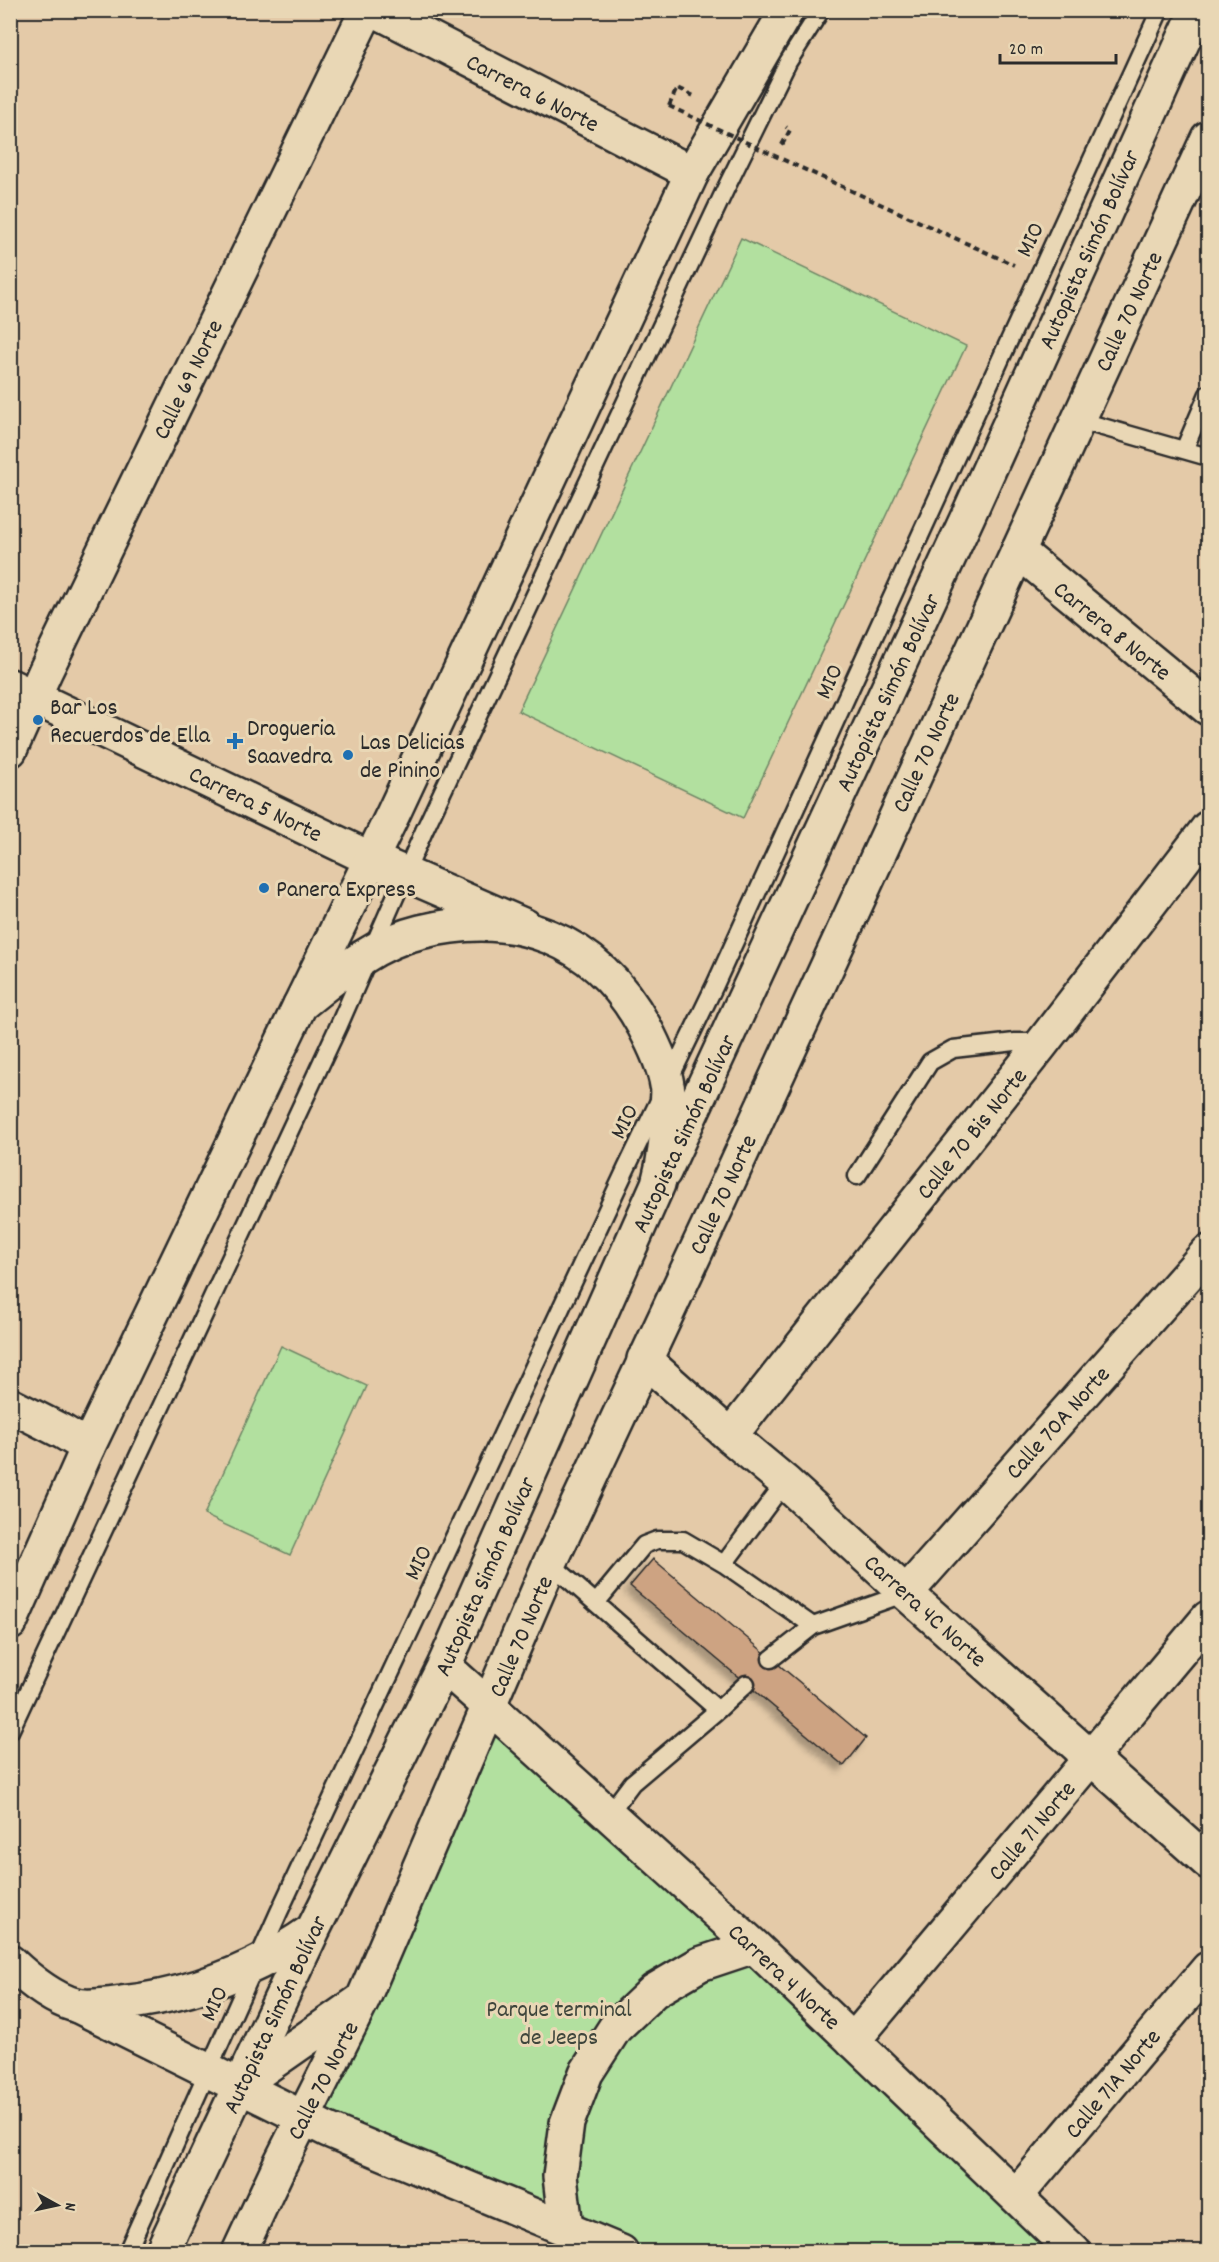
<svg xmlns="http://www.w3.org/2000/svg" width="1219" height="2262" viewBox="0 0 1219 2262" font-family="Dekko,sans-serif">
<style>
.green{fill:#b2e09f;stroke:#6e8665;stroke-width:1.5}
.building{fill:#cda382;stroke:#2b2b2b;stroke-width:1.5;filter:url(#shadow)}
.lines{fill:none;stroke-linecap:round;stroke-linejoin:round}
.lane-casing{stroke:#2b2b2b;stroke-width:21}
.street-casing{stroke:#2b2b2b;stroke-width:38}
.secondary-casing{stroke:#2b2b2b;stroke-width:38}
.primary-casing{stroke:#2b2b2b;stroke-width:38}
.highway-casing{stroke:#2b2b2b;stroke-width:38}
.path{stroke:#2b2b2b;stroke-width:4;stroke-dasharray:6 4.5;stroke-linecap:butt}
.lane{stroke:#e9d7b5;stroke-width:16}
.street{stroke:#e9d7b5;stroke-width:33}
.secondary{stroke:#e9d7b5;stroke-width:33}
.primary{stroke:#e9d7b5;stroke-width:33}
.highway{stroke:#e9d7b5;stroke-width:33}
.path-bridge{stroke:#2b2b2b;stroke-width:4;stroke-dasharray:6 4.5;stroke-linecap:butt}
.poi-dot{fill:#1f6fb2;stroke:#e9d7b5;stroke-width:2}
.labels{text-anchor:middle;stroke-width:6;stroke-linejoin:round;paint-order:stroke}
.street-label{font-size:24px;fill:#2b2b2b;stroke:#e9d7b5}
.poi-label{font-size:24px;fill:#2b2b2b;stroke:#e9d7b5;text-anchor:start}
.park-label{font-size:24px;fill:#3f463c;stroke:#e9d7b5}
</style>
<defs>
<filter id="shadow"><feDropShadow dx="-5.5" dy="5.5" stdDeviation="3" flood-color="#0004"/></filter>
</defs>
<rect width="100%" height="100%" fill="#e4caa8"/>
<filter id="ink" filterUnits="userSpaceOnUse"><feTurbulence type="fractalNoise" baseFrequency=".0167" numOctaves="2"/><feDisplacementMap in="SourceGraphic" scale="12" xChannelSelector="R" yChannelSelector="G"/><feConvolveMatrix kernelMatrix="1 2 1 2 8 2 1 2 1" color-interpolation-filters="sRGB"/></filter>
<g filter="url(#ink)">
<path class="green" d="M741 238 966 346 743 818 518 711Z
M281 1346 367 1386 290 1555 204 1515Z
M490 1707 1074 2251H621L304 2117Z"/>
<path class="building" d="M653 1559 866 1738 844 1766 630 1586Z"/>
<g class="lines">
<defs>
<path id="lane" d="M1078 420 1208 457
M1184 450 1208 394
M857 1176 930 1062 953 1049 1015 1042H1031L1040 1046
M550 1563 718 1710
M724 1564 785 1482
M596 1603 644 1545 657 1540H683L724 1564 813 1626 771 1659
M813 1626 906 1593
M10 1731 339 1025 424 831 725 190 788 62 821 10
M608 1815 632 1783 718 1710 746 1684
M127 2252 279 1912 626 1169 715 985 1160 10"/>
<path id="street" d="M375 10 692 173
M1018 551 1208 708
M10 750 45 672 367 10
M644 1359 730 1436 785 1482 906 1593 1208 1862
M10 1405 63 1432 88 1447
M730 1436 1040 1046 1208 828
M906 1593 1208 1252
M853 2041 1208 1618
M1016 2196 1208 1969"/>
<path id="secondary" d="M10 686 371 859
M490 1707 754 1946 1074 2252
M76 2005 328 2130 621 2252
M240 2085 359 2002
M566 2228 560 2176 567 2123 586 2073 615 2028 654 1991 700 1964 754 1946
M239 2252 280 2164 363 1999 550 1563 714 1213 1208 138"/>
<path id="primary" d="M371 859 525 926
M300 1005 393 814 692 173 787 10
M664 1172 968 516 1197 10"/>
<path id="highway" d="M10 1623 88 1447 300 1005C336 976 373 943 420 932 515 908 596 938 644 1026 653 1043 664 1065 667 1085 669 1092 667 1100 667 1107 668 1134 665 1158 658 1184L444 1666 313 1930 162 2252
M444 1666 490 1707
M10 1962C28 1979 51 1998 75 2005 89 2008 108 2005 122 2003 192 1995 255 1971 313 1930"/>
</defs>
<use href="#lane" class="lane-casing"/>
<use href="#street" class="street-casing"/>
<use href="#secondary" class="secondary-casing"/>
<use href="#primary" class="primary-casing"/>
<use href="#highway" class="highway-casing"/>
<path class="path" d="M669 106 677 88 694 96
M782 145 790 130 786 127
M773 155 1014 265"/>
<use href="#lane" class="lane"/>
<use href="#street" class="street"/>
<use href="#secondary" class="secondary"/>
<use href="#primary" class="primary"/>
<use href="#highway" class="highway"/>
<path class="path-bridge" d="M669 106 773 155"/>
</g>
</g>
<g class="poi-dot">
<circle cx="38" cy="720" r="6"/>
<path d="M232 732h6v6h6v6h-6v6h-6v-6h-6v-6h6z"/>
<circle cx="348" cy="755" r="6"/>
<circle cx="264" cy="888" r="6"/>
</g>
<g class="labels">
<g class="street-label">
<text transform="translate(533 92) rotate(27)" y="8">Carrera 6 Norte</text>
<text transform="translate(1029 239) rotate(-65)" y="8">MIO</text>
<text transform="translate(1088 249) rotate(-66)" y="8">Autopista Simón Bolívar</text>
<text transform="translate(1128 311) rotate(-65)" y="8">Calle 70 Norte</text>
<text transform="translate(187 379) rotate(-64)" y="8">Calle 69 Norte</text>
<text transform="translate(1113 630) rotate(39)" y="8">Carrera 8 Norte</text>
<text transform="translate(828 681) rotate(-66)" y="8">MIO</text>
<text transform="translate(887 692) rotate(-65)" y="8">Autopista Simón Bolívar</text>
<text transform="translate(925 752) rotate(-65)" y="8">Calle 70 Norte</text>
<text transform="translate(256 803) rotate(26)" y="8">Carrera 5 Norte</text>
<text transform="translate(623 1121) rotate(-64)" y="8">MIO</text>
<text transform="translate(683 1133) rotate(-65)" y="8">Autopista Simón Bolívar</text>
<text transform="translate(971 1133) rotate(-51)" y="8">Calle 70 Bis Norte</text>
<text transform="translate(722 1194) rotate(-65)" y="8">Calle 70 Norte</text>
<text transform="translate(1057 1422) rotate(-48)" y="8">Calle 70A Norte</text>
<text transform="translate(417 1562) rotate(-65)" y="8">MIO</text>
<text transform="translate(484 1576) rotate(-66)" y="8">Autopista Simón Bolívar</text>
<text transform="translate(926 1610) rotate(42)" y="8">Carrera 4C Norte</text>
<text transform="translate(520 1636) rotate(-67)" y="8">Calle 70 Norte</text>
<text transform="translate(1031 1830) rotate(-50)" y="8">Calle 71 Norte</text>
<text transform="translate(785 1976) rotate(43)" y="8">Carrera 4 Norte</text>
<text transform="translate(213 2003) rotate(-66)" y="8">MIO</text>
<text transform="translate(274 2014) rotate(-65)" y="8">Autopista Simón Bolívar</text>
<text transform="translate(322 2080) rotate(-63)" y="8">Calle 70 Norte</text>
<text transform="translate(1112 2083) rotate(-50)" y="8">Calle 71A Norte</text>
</g>
<g class="poi-label">
<text x="50" y="714">Bar Los<tspan x="50" dy="28">Recuerdos de Ella</tspan></text>
<text x="247" y="735">Drogueria<tspan x="247" dy="28">Saavedra</tspan></text>
<text x="360" y="749">Las Delicias<tspan x="360" dy="28">de Pinino</tspan></text>
<text x="276" y="896">Panera Express</text>
</g>
<g class="park-label">
<text x="559" y="2016">Parque terminal<tspan x="559" dy="28">de Jeeps</tspan></text>
</g>
</g>
<rect width="1219" height="2262" fill="none" stroke="#e9d7b5" stroke-width="36"/>
<rect x="18" y="18" width="1183" height="2226" fill="none" stroke="#2b2b2b" stroke-width="2" filter="url(#ink)"/>
<g transform="translate(57 2205) rotate(98)" stroke="#e9d7b5" stroke-width="4.5" paint-order="stroke">
<path d="M0-4.5L10 22L0 15L-10 22Z" fill="#2b2b2b"/>
<text y="-9" font-size="16" font-weight="bold" text-anchor="middle" fill="#2b2b2b">N</text>
</g>
<path d="M1000 54v9h116v-9" fill="none" stroke="#2b2b2b" stroke-width="3"/>
<text x="1009" y="54" font-size="18" fill="#2b2b2b" stroke="#e9d7b5" stroke-width="4.5" paint-order="stroke">20 m</text>
</svg>
